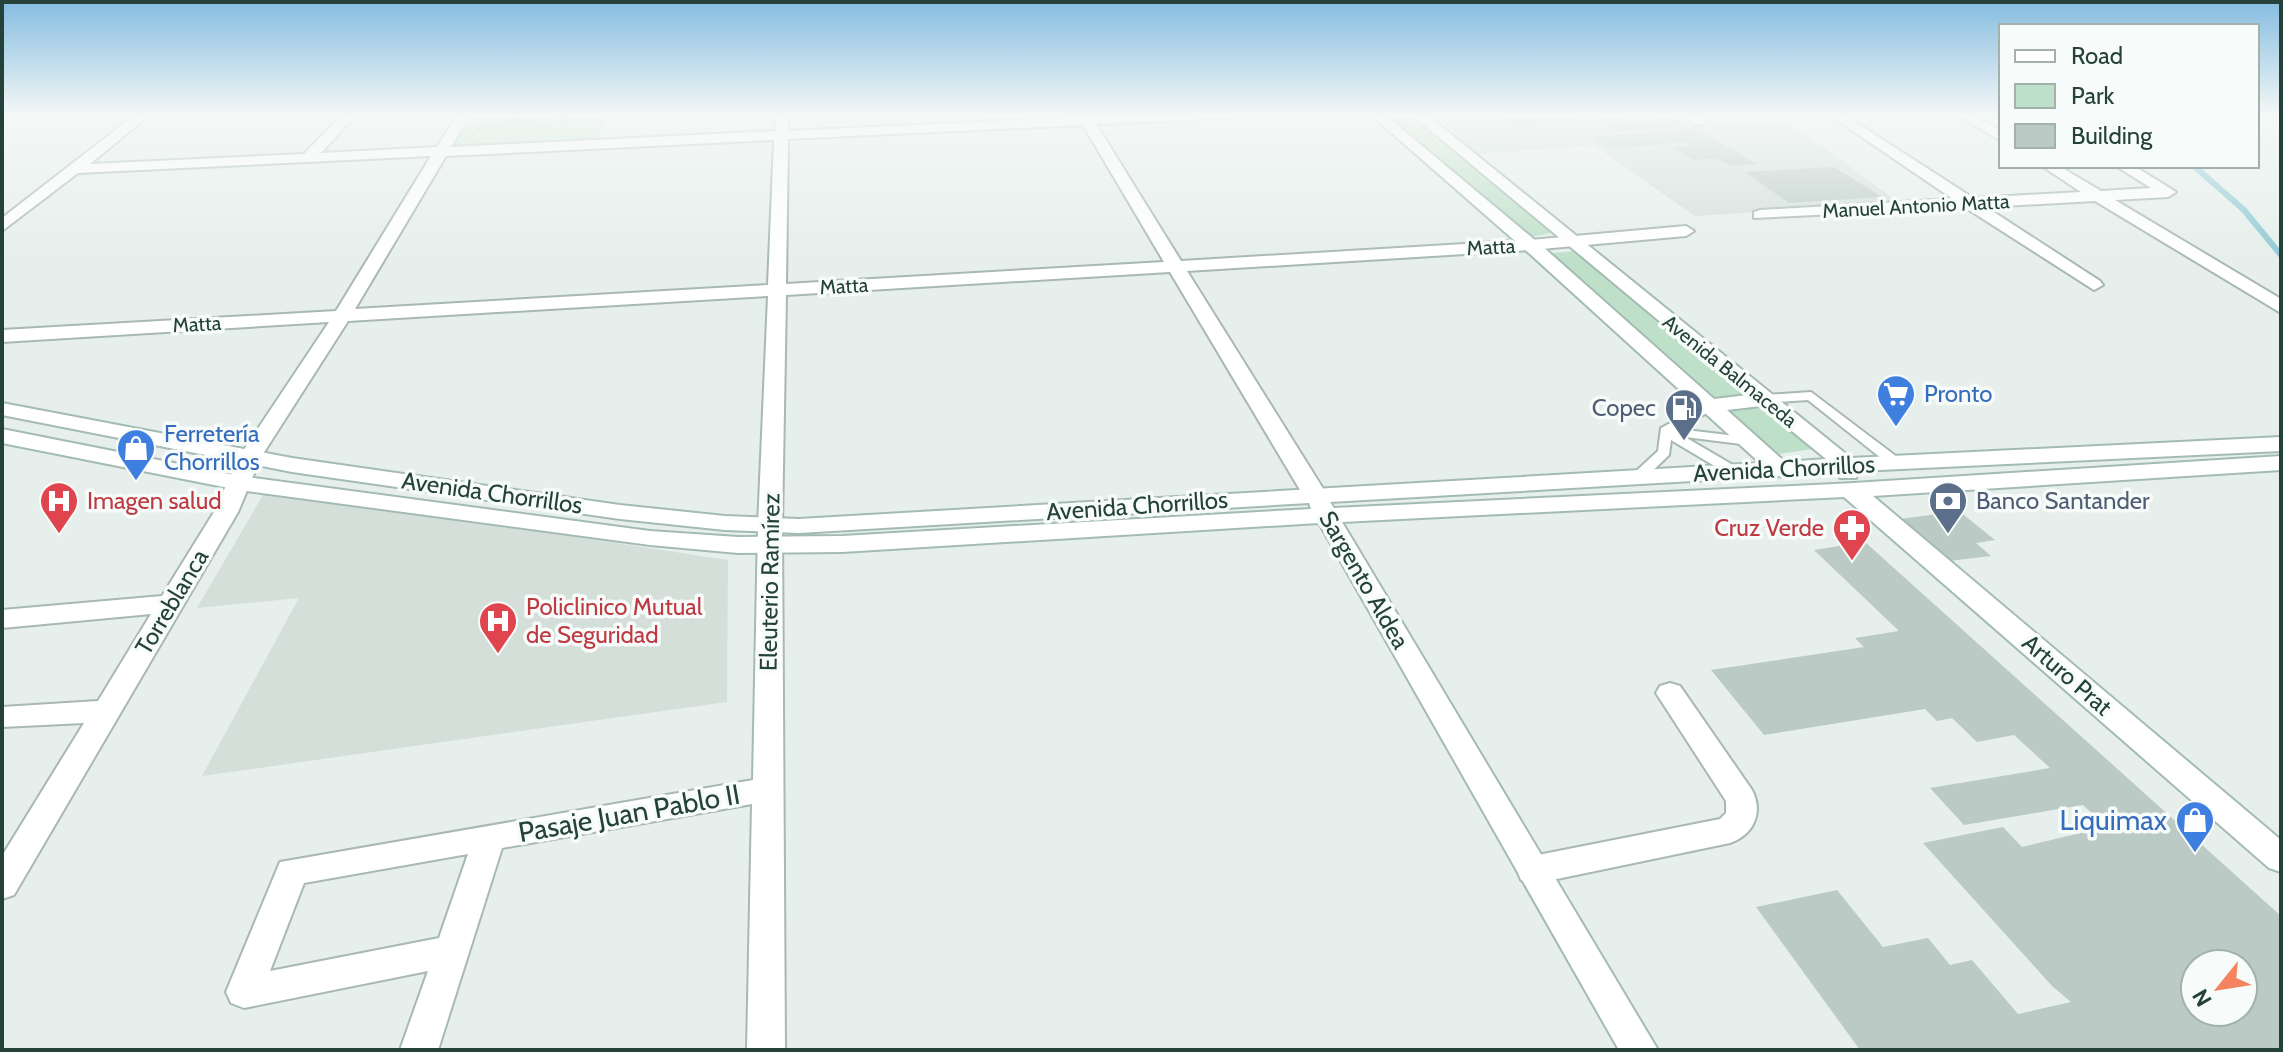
<svg xmlns="http://www.w3.org/2000/svg" width="2283" height="1052" viewBox="0 0 2283 1052" font-family="Cabin,sans-serif">
<style>
.built{fill:#d4dfda}
.green{fill:#bfe0c8}
.lines{fill:none;stroke-linecap:round;stroke-linejoin:round}
.stream{stroke:#8ec9d4;stroke-width:6}
.building{fill:#bbcac4;fill-rule:evenodd}
.lane-casing{stroke:#a8b8b2;stroke-width:4}
.street-casing{stroke:#a8b8b2;stroke-width:4}
.secondary-casing{stroke:#a4bbb3;stroke-width:4}
.path{stroke:#86b3a5;stroke-width:3;stroke-dasharray:3 4;stroke-linecap:butt}
.lane{fill:#fff;fill-rule:evenodd}
.street{fill:#fff;fill-rule:evenodd}
.secondary{fill:#fff;fill-rule:evenodd}
.labels{text-anchor:middle;stroke-width:7;stroke-linejoin:round;paint-order:stroke}
.far-street-label{font-size:20px;fill:#24423a;stroke:#f7fbf9}
.shop-label{font-size:24px;fill:#366cbe;stroke:#f7fbf9;text-anchor:start}
.service-label{font-size:24px;fill:#4e5e75;stroke:#f7fbf9;text-anchor:end}
.street-label{font-size:24px;fill:#24423a;stroke:#f7fbf9}
.health-label{font-size:24px;fill:#be3a42;stroke:#f7fbf9;text-anchor:start}
.near-street-label{font-size:28px;fill:#24423a;stroke:#f7fbf9}
.near-shop-label{font-size:28px;fill:#366cbe;stroke:#f7fbf9;text-anchor:end}
</style>
<rect width="100%" height="100%" fill="#e6efeb"/>
<path class="built" d="M1434 114H1675L1697 126 1792 124 1899 203 1695 216 1593 145 1478 154Z
M266 490 728 560 727 702 202 776 299 598 197 608Z"/>
<path class="green" d="M474 114H608L598 138 452 147Z
M1411 117 1552 233 1530 237 1390 119Z
M1574 251 1813 449 1778 454 1552 253Z"/>
<g class="lines">
<path class="stream" d="M2194 166 2244 210 2281 255"/>
</g>
<path class="building" d="M1498 114H1573L1582 120 1511 127Z
M1590 114H1619L1630 121 1672 117 1688 126 1618 132Z
M1695 128 1757 164 1730 166 1716 158 1694 160 1672 147 1691 146 1685 142 1610 149 1592 137Z
M1834 167 1882 197 1789 203 1745 172Z
M1959 511 1995 540 1976 543 1991 556 1949 561 1900 519Z
M1865 542 2281 916V1050H1860L1756 907 1837 890 1883 947 1928 938 1950 965 1972 960 2018 1014 2071 1002 2052 986 1923 843 2003 827 2022 847 2106 827 2083 805 1964 825 1930 788 2050 768 2014 735 1977 742 1952 718 1937 721 1925 709 1764 735 1711 670 1864 647 1855 638 1899 631 1814 550ZM2195 964H2243V1012H2195Z"/>
<g class="lines">
<defs>
<path id="lane" d="M1811 392 1901 460 1903 463 1901 466H1891L1808 400 1765 403 1759 399 1765 395Z
M1710 402 1714 403 1716 406 1714 409 1678 429 1753 438 1755 441 1749 445 1685 437 1738 468 1740 471 1738 474H1728L1671 440 1669 455 1643 480H1633L1631 477 1633 474 1658 451 1661 428Z"/>
<path id="street" d="M136 114H151L90 164 304 154 343 114H357L321 153 437 147 458 114H471L451 147 775 131 776 114H788V131L1078 117 1077 114H1089L1091 116 1235 114 1229 118 1096 124 1181 261 1530 240 1686 226 1694 231 1686 236 1530 250 1187 271 1327 495 1323 500H1307L1303 495 1170 272 786 295 782 526 785 1050H747L752 804 502 848 438 1050H400L428 971 244 1008 231 1003 226 992 280 862 753 780 758 526 768 296 348 321 261 457 238 512 14 895 2 899V856L84 723 2 727V707L98 701 151 614 2 628V610L162 596 214 512 239 457 329 322 2 342V330L336 311 431 156 78 173 2 231V218ZM1083 125 1164 262 786 284 788 139ZM774 140 768 285 355 309 446 156ZM468 854 439 938 270 971 304 883Z
M1682 114H1698L1709 122 1697 125Z
M1828 114H1843L1973 198 2081 192 2042 166H2059L2101 191 2151 188 2116 166H2134L2176 192 2168 197 2115 200 2281 299V313L2095 201 1986 207 2100 281 2103 285 2094 290 1966 208 1754 218V212L1760 210 1953 199Z
M1956 114H1972L2001 131V141Z
M1670 683 1680 686 1752 790C1764 813 1753 835 1730 843L1533 884 1521 880 1517 870 1521 860 1533 856 1720 819 1726 813V801L1656 693 1660 686Z"/>
<path id="secondary" d="M1370 114H1384L1542 246 1714 399 1748 395 1411 114H1426L1851 458 2281 437V451L1859 471 1856 478H1840L1837 472 1787 478 1779 476 1330 502 1334 508 1854 483 2281 456V470L1873 496 2281 840V872L2269 868 1844 497 1342 522 1658 1050H1619L1319 523 842 552 738 553 650 545 239 490 2 443V429L239 476 650 531 738 537 842 536 1311 509 1309 503 799 533 725 530 620 519 292 472 2 415V403L292 458 620 505 725 516 799 519 1760 463 1530 254ZM1761 406 1826 459 1785 462 1727 410Z"/>
</defs>
<use href="#lane" class="lane-casing"/>
<use href="#street" class="street-casing"/>
<use href="#secondary" class="secondary-casing"/>
<path class="path" d="M560 114 565 128
M513 121 551 126
M477 129 513 121 526 114"/>
<use href="#lane" class="lane"/>
<use href="#street" class="street"/>
<use href="#secondary" class="secondary"/>
</g>
<linearGradient id="sky" x2="0" y2="1"><stop stop-color="#84bce0"/><stop offset="0.44" stop-color="#f4f8f6"/><stop offset="1" stop-color="#f4f8f6" stop-opacity="0"/></linearGradient>
<rect width="2283" height="261" fill="url(#sky)"/>
<defs>
<symbol id="supermarket-pin" viewBox="-11 -11 22 30"><path d="M0 17L-7.5 6A9.5 9.5 0 1 1 7.5 6Z" fill="#3f7fe0" stroke="#f7fbf9"/><path d="M-6-5.5h2.5l.6 2H6L4.5 2H-2.5L-4.4-4H-6ZM-1.5 3.2a1.3 1.3 0 1 0 .1 0ZM3 3.2a1.3 1.3 0 1 0 .1 0Z" fill="#fff"/></symbol>
<symbol id="fuel-pin" viewBox="-11 -11 22 30"><path d="M0 17L-7.5 6A9.5 9.5 0 1 1 7.5 6Z" fill="#5c6f8a" stroke="#f7fbf9"/><path d="M-5.5-6h7V0h2V4h1.3V-2.5L3-4.5l.8-.8L6-3V5H2.5V1h-1V6h-7ZM-4.2-4.7v3.2H.2V-4.7Z" fill="#fff"/></symbol>
<symbol id="shop-pin" viewBox="-11 -11 22 30"><path d="M0 17L-7.5 6A9.5 9.5 0 1 1 7.5 6Z" fill="#3f7fe0" stroke="#f7fbf9"/><path d="M-5-2.5h2.3a2.7 3.5 0 0 1 5.4 0H5L5.5 6h-11ZM-1.5-2.5h3a1.5 2.3 0 0 0-3 0Z" fill="#fff"/></symbol>
<symbol id="hospital-pin" viewBox="-11 -11 22 30"><path d="M0 17L-7.5 6A9.5 9.5 0 1 1 7.5 6Z" fill="#e0444e" stroke="#f7fbf9"/><path d="M-5-5h3v3.5h4V-5h3V5h-3V1.5h-4V5h-3Z" fill="#fff"/></symbol>
<symbol id="bank-pin" viewBox="-11 -11 22 30"><path d="M0 17L-7.5 6A9.5 9.5 0 1 1 7.5 6Z" fill="#5c6f8a" stroke="#f7fbf9"/><path d="M-6-4H6V4H-6ZM0-2.3a2.3 2.3 0 1 0 0 4.6a2.3 2.3 0 1 0 0-4.6Z" fill="#fff"/></symbol>
<symbol id="pharmacy-pin" viewBox="-11 -11 22 30"><path d="M0 17L-7.5 6A9.5 9.5 0 1 1 7.5 6Z" fill="#e0444e" stroke="#f7fbf9"/><path d="M-2-6h4v4h4v4h-4v4h-4v-4h-4v-4h4Z" fill="#fff"/></symbol>
</defs>
<g fill-rule="evenodd">
<use href="#supermarket-pin" x="1874" y="372" width="44" height="60"/>
<use href="#fuel-pin" x="1662" y="386" width="44" height="60"/>
<use href="#shop-pin" x="114" y="426" width="44" height="60"/>
<use href="#hospital-pin" x="37" y="479" width="44" height="60"/>
<use href="#bank-pin" x="1926" y="479" width="44" height="60"/>
<use href="#pharmacy-pin" x="1830" y="506" width="44" height="60"/>
<use href="#hospital-pin" x="476" y="599" width="44" height="60"/>
<use href="#shop-pin" x="2173" y="798" width="44" height="60"/>
</g>
<g class="labels">
<g class="far-street-label">
<text transform="translate(1916 206) rotate(-3)" y="7">Manuel Antonio Matta</text>
<text transform="translate(1491 247) rotate(-3)" y="7">Matta</text>
<text transform="translate(844 286) rotate(-3)" y="7">Matta</text>
<text transform="translate(197 324) rotate(-3)" y="7">Matta</text>
<text transform="translate(1730 371) rotate(39)" y="7">Avenida Balmaceda</text>
</g>
<g class="shop-label">
<text x="1924" y="402">Pronto</text>
<text x="164" y="442">Ferretería<tspan x="164" dy="28">Chorrillos</tspan></text>
</g>
<g class="service-label">
<text x="1656" y="416">Copec</text>
<text x="1976" y="509" text-anchor="start">Banco Santander</text>
</g>
<g class="street-label">
<text transform="translate(1784 469) rotate(-3)" y="8">Avenida Chorrillos</text>
<text transform="translate(492 493) rotate(8)" y="8">Avenida Chorrillos</text>
<text transform="translate(1137 506) rotate(-4)" y="8">Avenida Chorrillos</text>
<text transform="translate(1364 580) rotate(60)" y="8">Sargento Aldea</text>
<text transform="translate(770 582) rotate(-89)" y="8">Eleuterio Ramírez</text>
<text transform="translate(172 602) rotate(-59)" y="8">Torreblanca</text>
<text transform="translate(2067 675) rotate(41)" y="8">Arturo Prat</text>
</g>
<g class="health-label">
<text x="87" y="509">Imagen salud</text>
<text x="1824" y="536" text-anchor="end">Cruz Verde</text>
<text x="526" y="615">Policlinico Mutual<tspan x="526" dy="28">de Seguridad</tspan></text>
</g>
<g class="near-street-label">
<text transform="translate(629 813) rotate(-10)" y="10">Pasaje Juan Pablo II</text>
</g>
<g class="near-shop-label">
<text x="2167" y="830">Liquimax</text>
</g>
</g>
<rect width="2283" height="1052" fill="none" stroke="#24423a" stroke-width="8"/>
<rect x="1999" y="24" width="260" height="144" fill="#f7fbf9" stroke="#a3b1ad" stroke-width="2"/>
<rect x="2015" y="50" width="40" height="12" fill="#ffffff" stroke="#a3b1ad" stroke-width="2"/>
<text x="2071" y="64" font-size="24" fill="#24423a">Road</text>
<rect x="2015" y="84" width="40" height="24" fill="#bfe0c8" stroke="#a3b1ad" stroke-width="2"/>
<text x="2071" y="104" font-size="24" fill="#24423a">Park</text>
<rect x="2015" y="124" width="40" height="24" fill="#bbcac4" stroke="#a3b1ad" stroke-width="2"/>
<text x="2071" y="144" font-size="24" fill="#24423a">Building</text>
<g transform="translate(2219 988) rotate(240)"><circle r="38" fill="#f7fbf9" stroke="#a3b1ad" stroke-width="2"/>
<path d="M0-6L14 30L0 20L-14 30Z" fill="#f4845f"/>
<text y="-12" font-size="22" font-weight="bold" text-anchor="middle" fill="#24423a">N</text>
</g>
</svg>
